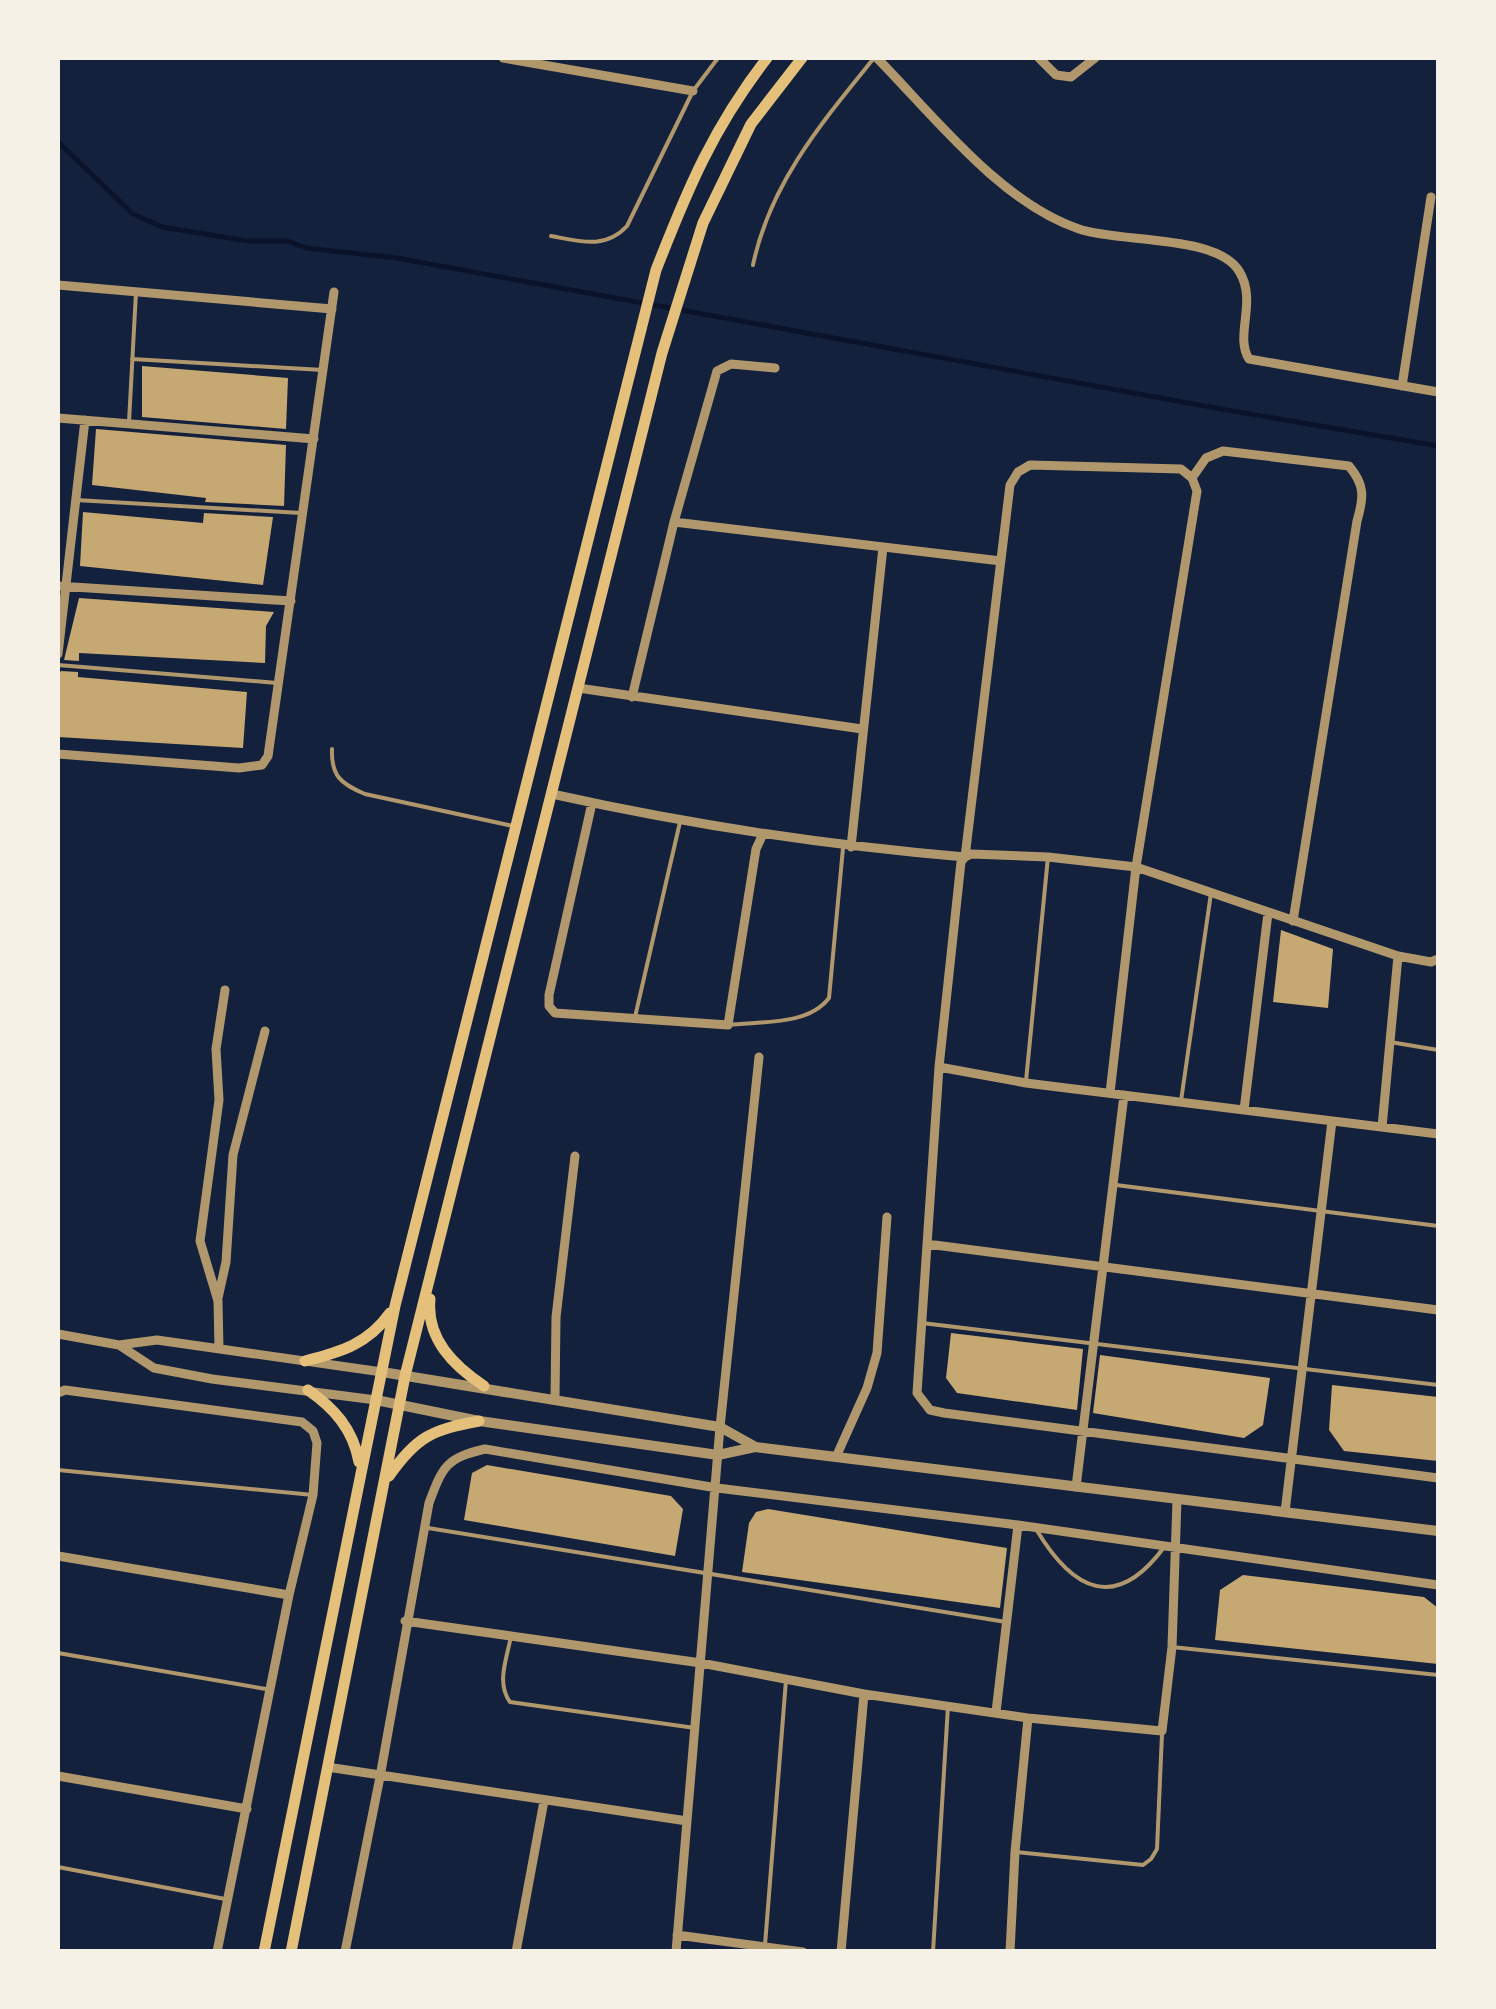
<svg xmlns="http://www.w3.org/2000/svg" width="1496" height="2009" viewBox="0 0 1496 2009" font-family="Poppins,sans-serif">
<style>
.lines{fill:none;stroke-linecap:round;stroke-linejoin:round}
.stream{stroke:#0b132b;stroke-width:5}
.building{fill:#c6a872}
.service{stroke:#b1986c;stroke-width:4}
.minor{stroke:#b1986c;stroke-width:9}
.tertiary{stroke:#b1986c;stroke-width:10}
.secondary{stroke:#e5c07b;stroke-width:11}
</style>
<rect width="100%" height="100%" fill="#14213d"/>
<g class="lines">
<path class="stream" d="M58 142 133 214 162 227 248 241H288L306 248 397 258 1221 409 1438 446"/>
</g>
<path class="building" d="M142 366 288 378 286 429 142 417Z
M96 429 286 445 284 506 205 502 206 498 92 485Z
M83 512 203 523 204 513 273 517 263 585 80 566Z
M79 598 274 612 266 626 265 663 79 653V661L64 660Z
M61 671 78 672V677L247 692 243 748 58 737V675Z
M1281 930 1333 949 1328 1008 1273 1002Z
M951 1333 1083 1349 1077 1410 957 1393 946 1378Z
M1100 1355 1270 1378 1263 1425 1244 1438 1093 1413Z
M1332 1385 1438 1397V1461L1344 1451 1329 1430Z
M487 1465 671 1496 683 1509 675 1556 464 1520 472 1473Z
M768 1509 1007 1548 1000 1608 742 1572 749 1523 756 1512Z
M1243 1575 1424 1597 1438 1608V1664L1215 1640 1220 1590Z"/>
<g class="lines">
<path class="service" d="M551 236C579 241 605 250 627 226L693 91 718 58
M753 265C770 183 823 121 874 58
M132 359 323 370
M129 422 136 292
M76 500 301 513
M58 665 277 683
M332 749C331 776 341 784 365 794L513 826
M635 1017 680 822
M728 1025C760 1021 808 1026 829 998L843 848
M1390 1042 1438 1050
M1026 1081 1048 857
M1181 1101 1211 893
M1116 1185 1438 1226
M922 1323 1438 1385
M58 1470 313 1495
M428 1528 1006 1622
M1036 1529C1073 1591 1116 1613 1165 1546
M511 1636C507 1658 496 1683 510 1702L695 1728
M1172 1647 1438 1675
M58 1653 266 1689
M1015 1852 1143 1865 1151 1859 1157 1849 1162 1734
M58 1867 225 1899
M765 1945 786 1680
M933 1952 948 1706"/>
<path class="minor" d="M503 58 693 91
M877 58C934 116 1001 203 1079 229 1119 243 1216 234 1239 271 1258 301 1234 336 1249 359L1438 392
M1039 58 1056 75 1071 77 1095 58
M58 285 332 309
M1402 386 1431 197
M58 418 314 439
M1192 478 1206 458 1223 451 1349 466C1365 485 1364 497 1357 521L1293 921
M674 522 1001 561
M58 586 291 601
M58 654 85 420
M578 688 862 729
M632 697 674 522 717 371 731 364 775 368
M58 754 239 768 262 765 268 756 334 292
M552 794C691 825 824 845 965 857L971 854 1048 857 1136 867 1398 956 1431 962 1438 959
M592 803 549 995V1006L555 1013 728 1025 756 849 763 834
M851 847 883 547
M939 1067 1026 1083 1438 1134
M1110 1093 1136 867 1197 491 1192 478 1181 469 1030 465 1018 472 1010 485 965 857 961 862 939 1067 917 1393 930 1410 944 1413 1438 1478
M1244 1110 1268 913
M1382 1127 1398 956
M927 1244 1438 1310
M218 1298 226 1262 233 1155 265 1031
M58 1334 119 1345 157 1340 382 1372
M119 1345 154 1368 212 1379 376 1400
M219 1349 218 1301 200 1241 219 1100 216 1049 225 990
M58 1393 65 1390 302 1422 313 1431 317 1443 313 1495 289 1595 217 1952
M555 1398 556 1317 575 1156
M836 1457 867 1388 877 1353 887 1217
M1076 1487 1124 1095
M1285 1512 1332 1121
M58 1556 289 1595
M405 1621 701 1663 864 1694 1028 1718 1162 1731 1172 1647 1177 1500
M996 1712 1018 1525
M327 1767 687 1821
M58 1776 247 1809
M677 1935 803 1952
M345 1952 380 1777 429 1503C443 1466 446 1458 485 1449L717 1488 1018 1525 1438 1585
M516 1952 544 1801
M676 1952 720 1427 759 1057
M841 1952 864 1694
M1010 1952 1015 1852 1028 1718"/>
<path class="tertiary" d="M382 1372 720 1427 754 1446
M376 1400 479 1421 718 1455 755 1447 1438 1531"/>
<path class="secondary" d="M430 1299C426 1339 454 1366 484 1386
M305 1361C341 1352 368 1344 390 1313
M308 1390C334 1408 353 1429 359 1462
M389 1476C417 1436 432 1430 479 1421
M264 1952 395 1306 656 270C688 188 713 128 767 58
M291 1952 405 1376 662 353 703 223 751 124 802 58"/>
</g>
<rect width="1496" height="2009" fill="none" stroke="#f6f1e7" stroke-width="120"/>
</svg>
